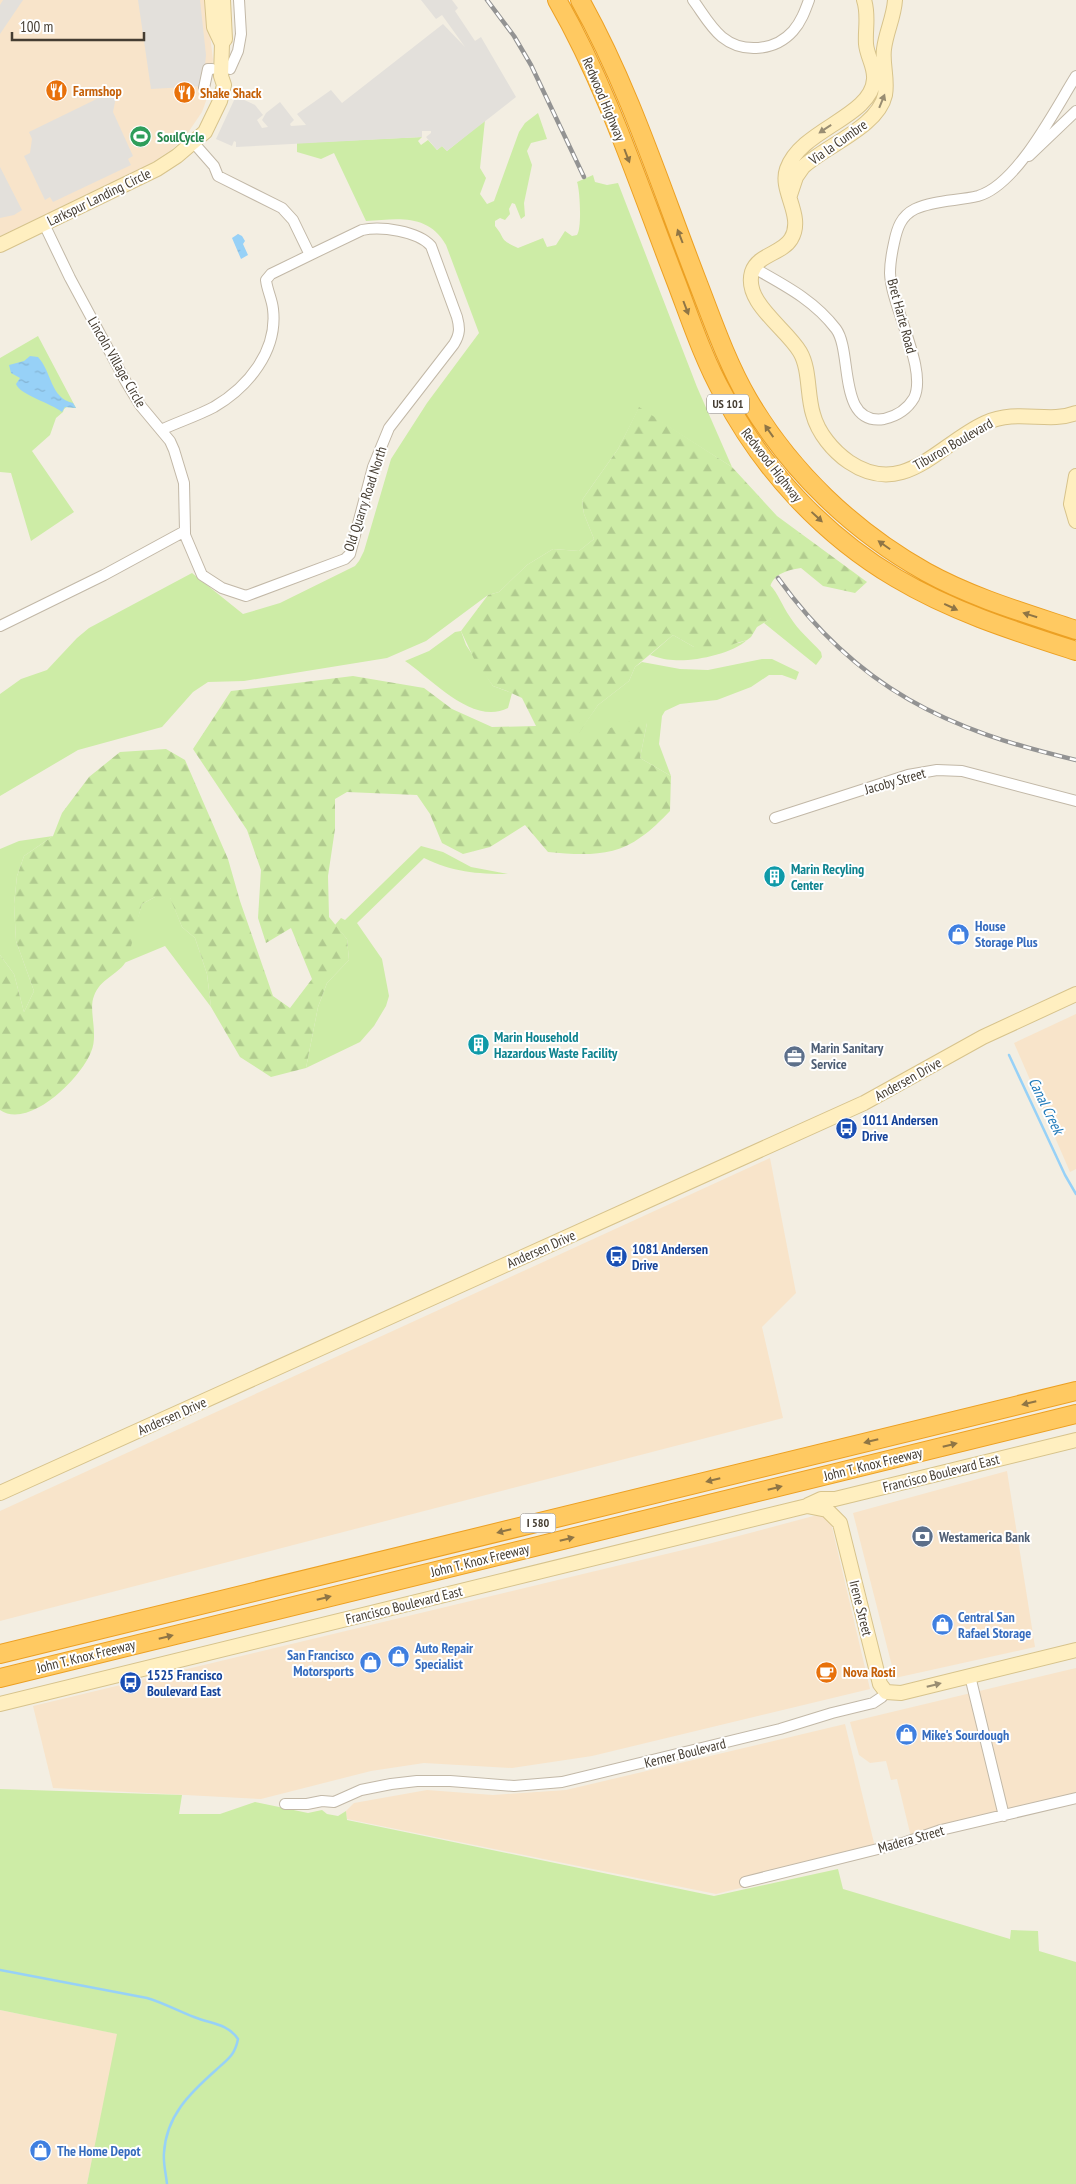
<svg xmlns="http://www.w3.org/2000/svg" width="1076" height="2184" viewBox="0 0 1076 2184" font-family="'PT Sans Narrow',sans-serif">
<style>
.commercial{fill:#f8e4ca}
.green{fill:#cdeca6}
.forest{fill:url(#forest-firs)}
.parking{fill:#e3e0db}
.water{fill:url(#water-ripples)}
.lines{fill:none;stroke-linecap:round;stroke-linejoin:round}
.stream{stroke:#97d1f7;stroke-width:2.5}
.street-casing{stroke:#c2b8a7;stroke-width:12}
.secondary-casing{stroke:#d7c38c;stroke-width:16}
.highway-casing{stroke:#eca023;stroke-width:20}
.street{stroke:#fff;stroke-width:10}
.secondary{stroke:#ffefc0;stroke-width:14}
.highway{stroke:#ffc961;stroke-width:18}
.rail-casing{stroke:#939393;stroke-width:4.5}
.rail{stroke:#fff;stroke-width:2.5;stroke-dasharray:8;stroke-linecap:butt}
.oneway{fill:#998d72}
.oneway2{fill:#8f7545}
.labels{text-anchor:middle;stroke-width:4;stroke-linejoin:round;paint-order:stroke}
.shield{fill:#fff;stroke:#7d7770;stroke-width:1}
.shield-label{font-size:12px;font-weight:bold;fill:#453d32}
.food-label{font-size:14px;font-weight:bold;fill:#c56008;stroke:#fff;text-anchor:start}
.street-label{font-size:14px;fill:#453d32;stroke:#fff}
.leisure-label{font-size:14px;font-weight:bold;fill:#27864d;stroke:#fff;text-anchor:start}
.culture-label{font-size:14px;font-weight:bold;fill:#0d838f;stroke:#fff;text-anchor:start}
.shop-label{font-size:14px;font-weight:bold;fill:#366cbe;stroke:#fff;text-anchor:start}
.service-label{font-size:14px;font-weight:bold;fill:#4e5e75;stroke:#fff;text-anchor:start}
.transit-label{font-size:14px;font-weight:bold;fill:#164399;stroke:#fff;text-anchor:start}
.water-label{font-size:15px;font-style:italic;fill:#227bba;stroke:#fff}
</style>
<defs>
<pattern id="forest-firs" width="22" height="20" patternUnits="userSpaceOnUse" patternTransform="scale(1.25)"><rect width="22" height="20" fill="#cdeca6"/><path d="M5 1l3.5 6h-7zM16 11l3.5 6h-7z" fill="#b1cb8f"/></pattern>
<pattern id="water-ripples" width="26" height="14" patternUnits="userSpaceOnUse" patternTransform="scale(1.25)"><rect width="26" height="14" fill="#97d1f7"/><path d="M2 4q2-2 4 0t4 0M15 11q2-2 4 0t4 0" fill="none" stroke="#84b4d4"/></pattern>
</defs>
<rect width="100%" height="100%" fill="#f3eee2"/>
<path class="commercial" d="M0 0H206L213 60 210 90 202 112 185 137 171 150 153 162 0 236Z
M1076 1014V1169L1070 1172 1014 1043Z
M770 1158 796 1293 762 1327 783 1418 0 1621V1511Z
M1007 1471 1035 1647 895 1678 853 1513Z
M821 1514 831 1523 870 1689 592 1756 512 1768 424 1763 371 1771 261 1799 53 1788 33 1706 712 1543Z
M1076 1668V1793L911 1837 897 1779 891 1780 886 1761 870 1763 859 1755 850 1722Z
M845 1724 877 1855 716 1894 347 1819 346 1811 354 1803 427 1790 493 1795 566 1790Z
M0 2010 118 2034 87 2184H0Z"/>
<path class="green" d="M538 113 547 139 531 143 527 151 532 165 524 203 525 216 521 219 515 204 512 203 509 209 510 214 505 220 500 218 495 221V226C506 239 498 239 518 248L543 238 547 247 556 245 565 231 572 236 577 235C582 229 580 190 577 182L593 175 595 182 607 185 618 183 697 387 732 467 639 408 618 449 582 500 584 514 594 539 579 551 553 549 527 565 499 592 488 595 426 641 387 658 244 681 208 682 193 692 162 727 78 750 0 796V694L21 679 47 670 77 638 89 628 192 573 243 614 280 603 355 566 359 561 364 551 391 459 427 403 479 333 446 245C428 213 397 219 366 221L334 153 321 159 297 152V143L422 137 418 141 421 145 428 140 437 150 442 146 447 151 485 120 480 168 486 178 480 194 487 204 494 201 519 132 525 123Z
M38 336 76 408 67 407 64 409 63 412 56 418 50 435 32 451 74 512 31 541 11 473 0 472V358Z
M769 584C779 594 782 606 790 617 798 630 811 641 821 652L822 657 816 665 764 623 771 618 767 595Z
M461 631 466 645 493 686 512 693 508 708C473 726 432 679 405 661L429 651 455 632Z
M673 635 694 647 739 643 747 640C732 654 693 662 673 660 665 660 657 657 650 655Z
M762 659H772L799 672 796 680 782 675H769L751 687 717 700 680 704 665 711 662 716 659 744 671 776 640 758 647 723 583 749 574 739 598 705 629 681 635 667 642 662 680 669 708 670Z
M53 836 24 856 17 876 14 904 16 941 34 991 24 1012 14 974 0 955V849L19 841Z
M421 846 443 852 471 867 508 874C476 874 453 872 424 858L357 923 382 959 389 996 386 1006 374 1026 360 1042 306 1068 318 1007 327 983 349 960 347 939 335 925 341 918 345 920Z
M155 897H170L182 927 195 938 207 974 211 1007 165 946 124 963 142 904Z
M0 1789 182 1795 179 1814H220L255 1802 308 1813 322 1810 327 1814 338 1816 346 1811 347 1820 714 1896 838 1869 843 1889 1010 1939 1011 1930 1038 1931 1039 1951 1076 1962V2184H87L117 2034 0 2010Z"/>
<path class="forest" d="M639 407 732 467 777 516 867 582 855 593 823 586 801 568C766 573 766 589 772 618L757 627 751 637 747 640 717 649 694 647 673 635 635 667 629 681 598 705 575 739 583 748 598 732 634 720 647 723 640 758 671 776 670 811C661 820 652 830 641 837 613 858 581 855 548 852L525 825 490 847 463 854 442 843 430 814 417 795 347 792 335 799V829L328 876 329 917 347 939 349 960 327 983 318 1007 306 1068 271 1077 240 1057 211 1007 207 974 195 938 182 927 170 898 155 897 142 904C138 917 131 953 125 963 117 975 100 979 94 996 88 1010 99 1034 91 1052 81 1078 29 1130 0 1110V955L14 974 24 1012 34 991 16 941 14 904 17 876 24 856 53 836 62 813 89 777 120 752 166 749 185 760 228 859 240 901 273 996 290 1008 312 979 291 928 266 943 258 918 261 870 247 830 193 749 231 691 353 676 424 688 452 709 492 727 536 726 522 698 507 691 493 686 475 661 461 631 488 595 499 592 527 565 553 549 579 551 594 539 584 514 582 500 618 449Z"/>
<path class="parking" d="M3 0H23L0 34V5Z
M138 0H200L206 55 203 86 151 89Z
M421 0H452L458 8 455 11 475 41 481 37 516 97 447 151 442 146 437 150 426 137 431 133V131H422V137L236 147V142L234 141 232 146 216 139 236 96 255 105 263 115 257 120 262 128 268 127 262 120 266 113 280 102 294 120 290 124 291 126 306 125 297 114 331 90 342 103 443 24 465 47 442 15 436 19Z
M113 91 116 97 113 112 133 156 128 159 131 165 53 202 50 197 45 200 24 156 30 153 32 139 29 132Z
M0 167 22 210 14 215 0 218Z"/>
<path class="water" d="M238 234 242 236 245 241 243 244 248 255 241 259 232 238Z
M30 356 38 357C52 372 50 398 73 403L76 408 65 407 62 412C51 403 20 395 16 384L20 378 11 373 9 365 24 361Z"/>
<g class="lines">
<path class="stream" d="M1009 1055 1065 1175 1076 1194
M0 1970 147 1998C164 2003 178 2011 194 2017 211 2024 227 2023 238 2039 235 2055 228 2059 216 2070 190 2093 166 2116 164 2153 163 2163 166 2174 167 2184"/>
<defs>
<path id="street" d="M693 0C702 12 710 27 722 37 743 54 775 51 793 31 801 22 805 11 809 0
M230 69 238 51 241 34 239 0
M204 88 208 69H212
M1029 156 1076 111
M754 268C784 285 814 300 836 329 853 352 837 426 884 419 897 416 907 410 914 398 928 369 891 307 890 273 890 263 892 252 894 243 897 228 901 216 915 209 934 200 958 201 978 196 1017 185 1054 111 1076 76
M161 430C178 422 197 416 214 407 248 387 278 351 273 309 272 299 267 290 266 280L271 274 310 255 293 220 282 208 218 176 214 166 192 141
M185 531V535L202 575 222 588 246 596 345 559 350 554 373 467 389 428 454 344C460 334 460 328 457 317L431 246C418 231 381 226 362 230L310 255
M0 626 104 575 185 531 184 483 174 450 170 441 140 405 126 382 70 278 44 224
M775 818 908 775 937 770 962 771 1076 801
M970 1676 1004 1816
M285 1804H307L322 1801 334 1802 361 1790 391 1784 417 1781H450L514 1786 562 1782 780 1729 832 1713 873 1703 882 1697 886 1692
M745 1882 906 1842 941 1830 1076 1798"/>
<path id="secondary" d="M864 0C869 15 865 29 866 44 867 56 875 67 874 79 872 117 801 129 787 169 779 191 805 216 791 239 782 254 758 254 752 272 743 302 786 328 800 352 810 369 807 395 813 414 818 433 833 451 849 462 904 499 939 444 985 423 1018 408 1048 424 1076 413
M222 43 225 39 223 0
M790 195 796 177 803 167C825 146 878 127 885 95 888 79 882 64 884 49 886 32 894 17 895 0
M0 245 157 169 177 156 205 132 220 101 224 85 221 76 222 44 214 27 212 0
M1076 476 1071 504 1076 521
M0 1493 864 1103 983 1037 1076 994
M808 1505 821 1499H835L1076 1440
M0 1704 807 1506 827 1510 840 1523 880 1684 886 1692 901 1693 1076 1650"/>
<path id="highway" d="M557 0C608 89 640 189 677 284 691 321 704 360 723 394 762 469 823 535 896 578 953 612 1014 631 1076 651
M580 0C629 87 660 185 696 278 712 319 726 361 748 399 790 471 853 531 926 572 973 598 1025 613 1076 630
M0 1654 1076 1391
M0 1678 1076 1414"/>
</defs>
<use href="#street" class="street-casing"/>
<use href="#secondary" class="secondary-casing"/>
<use href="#highway" class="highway-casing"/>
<use href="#street" class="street"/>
<use href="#secondary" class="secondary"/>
<use href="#highway" class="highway"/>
<defs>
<path id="rail" d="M487 0 514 36 531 65 584 177
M778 578C858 689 947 730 1076 760"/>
</defs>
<use href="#rail" class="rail-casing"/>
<use href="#rail" class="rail"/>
</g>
<defs><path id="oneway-solid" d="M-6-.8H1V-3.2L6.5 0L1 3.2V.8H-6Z" transform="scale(1.25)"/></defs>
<g class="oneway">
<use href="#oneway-solid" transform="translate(882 101) rotate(-68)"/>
<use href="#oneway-solid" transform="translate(825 129) rotate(146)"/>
<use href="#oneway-solid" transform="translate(934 1685) rotate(-14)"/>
</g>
<g class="oneway2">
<use href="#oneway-solid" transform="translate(627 156) rotate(69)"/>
<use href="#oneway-solid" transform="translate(680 236) rotate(-111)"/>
<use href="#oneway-solid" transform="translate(686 308) rotate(69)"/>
<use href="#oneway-solid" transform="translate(769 431) rotate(-125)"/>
<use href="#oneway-solid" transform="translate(817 517) rotate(43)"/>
<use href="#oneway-solid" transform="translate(884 545) rotate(-145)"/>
<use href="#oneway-solid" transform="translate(951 607) rotate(25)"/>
<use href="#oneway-solid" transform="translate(1030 615) rotate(-163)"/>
<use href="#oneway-solid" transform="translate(1029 1403) rotate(166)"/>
<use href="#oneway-solid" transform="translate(871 1441) rotate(166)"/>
<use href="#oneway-solid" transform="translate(950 1445) rotate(-14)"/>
<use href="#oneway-solid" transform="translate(713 1480) rotate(166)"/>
<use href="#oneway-solid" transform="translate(775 1488) rotate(-14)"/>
<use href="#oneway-solid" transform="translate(504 1531) rotate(166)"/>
<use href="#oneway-solid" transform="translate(567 1539) rotate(-14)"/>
<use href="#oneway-solid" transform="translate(324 1598) rotate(-14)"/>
<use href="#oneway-solid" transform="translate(166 1637) rotate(-14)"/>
</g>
<defs>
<symbol id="restaurant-disc" viewBox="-11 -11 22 22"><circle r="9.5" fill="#e8710a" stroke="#fff"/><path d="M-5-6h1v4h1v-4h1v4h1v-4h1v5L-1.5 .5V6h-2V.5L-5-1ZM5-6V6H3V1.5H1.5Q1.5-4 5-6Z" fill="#fff"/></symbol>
<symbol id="stadium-disc" viewBox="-11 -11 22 22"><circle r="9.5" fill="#2e9e5b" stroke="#fff"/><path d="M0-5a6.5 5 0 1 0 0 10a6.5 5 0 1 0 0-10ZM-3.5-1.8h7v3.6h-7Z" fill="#fff"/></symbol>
<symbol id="building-disc" viewBox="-11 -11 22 22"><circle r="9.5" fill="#0f9aa8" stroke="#fff"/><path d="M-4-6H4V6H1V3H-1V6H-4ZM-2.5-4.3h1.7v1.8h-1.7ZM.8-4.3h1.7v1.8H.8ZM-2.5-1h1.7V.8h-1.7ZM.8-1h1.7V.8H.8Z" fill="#fff"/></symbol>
<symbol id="shop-disc" viewBox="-11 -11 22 22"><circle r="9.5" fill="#3f7fe0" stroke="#fff"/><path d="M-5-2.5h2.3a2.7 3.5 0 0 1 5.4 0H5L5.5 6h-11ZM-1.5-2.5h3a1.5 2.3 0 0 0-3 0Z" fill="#fff"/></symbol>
<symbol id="office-disc" viewBox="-11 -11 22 22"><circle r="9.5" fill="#5c6f8a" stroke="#fff"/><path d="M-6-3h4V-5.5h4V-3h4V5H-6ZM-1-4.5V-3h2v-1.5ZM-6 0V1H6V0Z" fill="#fff"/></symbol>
<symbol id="bus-disc" viewBox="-11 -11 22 22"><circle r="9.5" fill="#1a4fb4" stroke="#fff"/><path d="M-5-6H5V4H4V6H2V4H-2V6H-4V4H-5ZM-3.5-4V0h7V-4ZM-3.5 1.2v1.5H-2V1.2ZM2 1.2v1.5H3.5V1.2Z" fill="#fff"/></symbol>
<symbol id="bank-disc" viewBox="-11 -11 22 22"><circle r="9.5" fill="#5c6f8a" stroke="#fff"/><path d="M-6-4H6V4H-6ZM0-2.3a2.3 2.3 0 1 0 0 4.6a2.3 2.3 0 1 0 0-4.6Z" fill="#fff"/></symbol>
<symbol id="cafe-disc" viewBox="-11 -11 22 22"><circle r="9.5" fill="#e8710a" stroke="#fff"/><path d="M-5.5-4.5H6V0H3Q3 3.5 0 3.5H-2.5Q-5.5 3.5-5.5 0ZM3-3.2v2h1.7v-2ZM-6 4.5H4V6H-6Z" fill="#fff"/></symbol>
</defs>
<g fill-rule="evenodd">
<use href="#restaurant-disc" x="44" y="78" width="25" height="25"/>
<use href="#restaurant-disc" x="172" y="80" width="25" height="25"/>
<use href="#stadium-disc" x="128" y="124" width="25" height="25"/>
<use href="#building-disc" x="762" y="864" width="25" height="25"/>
<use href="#shop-disc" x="946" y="922" width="25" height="25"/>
<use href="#building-disc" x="466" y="1032" width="25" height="25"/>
<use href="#office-disc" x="782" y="1044" width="25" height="25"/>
<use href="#bus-disc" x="834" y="1116" width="25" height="25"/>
<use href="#bus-disc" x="604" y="1244" width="25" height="25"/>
<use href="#bank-disc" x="910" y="1524" width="25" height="25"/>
<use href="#shop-disc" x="930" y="1612" width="25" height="25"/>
<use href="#shop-disc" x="386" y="1644" width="25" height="25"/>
<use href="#shop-disc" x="358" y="1650" width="25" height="25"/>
<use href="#cafe-disc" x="814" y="1660" width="25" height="25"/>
<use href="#bus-disc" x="118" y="1670" width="25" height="25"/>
<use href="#shop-disc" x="894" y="1722" width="25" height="25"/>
<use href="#shop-disc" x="28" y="2138" width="25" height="25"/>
</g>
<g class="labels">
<g class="shield">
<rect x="707" y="394.5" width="42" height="19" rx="4"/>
<rect x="520.5" y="1513.5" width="35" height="19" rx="4"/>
</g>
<g class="shield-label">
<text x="728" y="408">US 101</text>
<text x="538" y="1527">I 580</text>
</g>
<g class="food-label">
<text x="73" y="96">Farmshop</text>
<text x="200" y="98">Shake Shack</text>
<text x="843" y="1677">Nova Rosti</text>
</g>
<g class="street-label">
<text transform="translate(604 99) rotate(67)" y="5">Redwood Highway</text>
<text transform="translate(838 142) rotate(-35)" y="5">Via la Cumbre</text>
<text transform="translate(99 197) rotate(-26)" y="5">Larkspur Landing Circle</text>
<text transform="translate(902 316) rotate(75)" y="5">Bret Harte Road</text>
<text transform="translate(117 362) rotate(60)" y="5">Lincoln Village Circle</text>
<text transform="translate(953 444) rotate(-30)" y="5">Tiburon Boulevard</text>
<text transform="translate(772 465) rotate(52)" y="5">Redwood Highway</text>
<text transform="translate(365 499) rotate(-72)" y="5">Old Quarry Road North</text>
<text transform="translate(895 781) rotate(-16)" y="5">Jacoby Street</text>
<text transform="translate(908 1079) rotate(-29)" y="5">Andersen Drive</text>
<text transform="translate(541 1249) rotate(-24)" y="5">Andersen Drive</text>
<text transform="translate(172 1416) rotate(-24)" y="5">Andersen Drive</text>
<text transform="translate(873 1464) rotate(-14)" y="5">John T. Knox Freeway</text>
<text transform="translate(941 1473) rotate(-14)" y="5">Francisco Boulevard East</text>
<text transform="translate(480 1560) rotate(-14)" y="5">John T. Knox Freeway</text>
<text transform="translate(404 1605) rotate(-14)" y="5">Francisco Boulevard East</text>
<text transform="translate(861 1608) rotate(76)" y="5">Irene Street</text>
<text transform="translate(86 1656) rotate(-14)" y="5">John T. Knox Freeway</text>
<text transform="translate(685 1753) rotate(-14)" y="5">Kerner Boulevard</text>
<text transform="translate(911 1839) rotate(-16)" y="5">Madera Street</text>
</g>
<g class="leisure-label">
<text x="157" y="142">SoulCycle</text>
</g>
<g class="culture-label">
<text x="791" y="874">Marin Recyling<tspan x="791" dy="16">Center</tspan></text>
<text x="494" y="1042">Marin Household<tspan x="494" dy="16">Hazardous Waste Facility</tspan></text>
</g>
<g class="shop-label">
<text x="975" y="931">House<tspan x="975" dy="16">Storage Plus</tspan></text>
<text x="958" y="1622">Central San<tspan x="958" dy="16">Rafael Storage</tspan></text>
<text x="415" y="1653">Auto Repair<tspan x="415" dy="16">Specialist</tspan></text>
<text x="354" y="1660" text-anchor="end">San Francisco<tspan x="354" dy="16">Motorsports</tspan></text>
<text x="922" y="1740">Mike's Sourdough</text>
<text x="57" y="2156">The Home Depot</text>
</g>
<g class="service-label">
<text x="811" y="1053">Marin Sanitary<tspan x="811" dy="16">Service</tspan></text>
<text x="939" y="1542">Westamerica Bank</text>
</g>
<g class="transit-label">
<text x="862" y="1125">1011 Andersen<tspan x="862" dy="16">Drive</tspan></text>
<text x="632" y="1254">1081 Andersen<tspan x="632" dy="16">Drive</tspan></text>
<text x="147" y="1680">1525 Francisco<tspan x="147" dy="16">Boulevard East</tspan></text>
</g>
<g class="water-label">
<text transform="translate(1046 1106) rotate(64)" y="5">Canal Creek</text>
</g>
</g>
<path d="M12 32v8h132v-8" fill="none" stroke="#453d32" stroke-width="2.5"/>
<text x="20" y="32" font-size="15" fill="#453d32" stroke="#ffffff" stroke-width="4" paint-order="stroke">100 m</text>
</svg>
